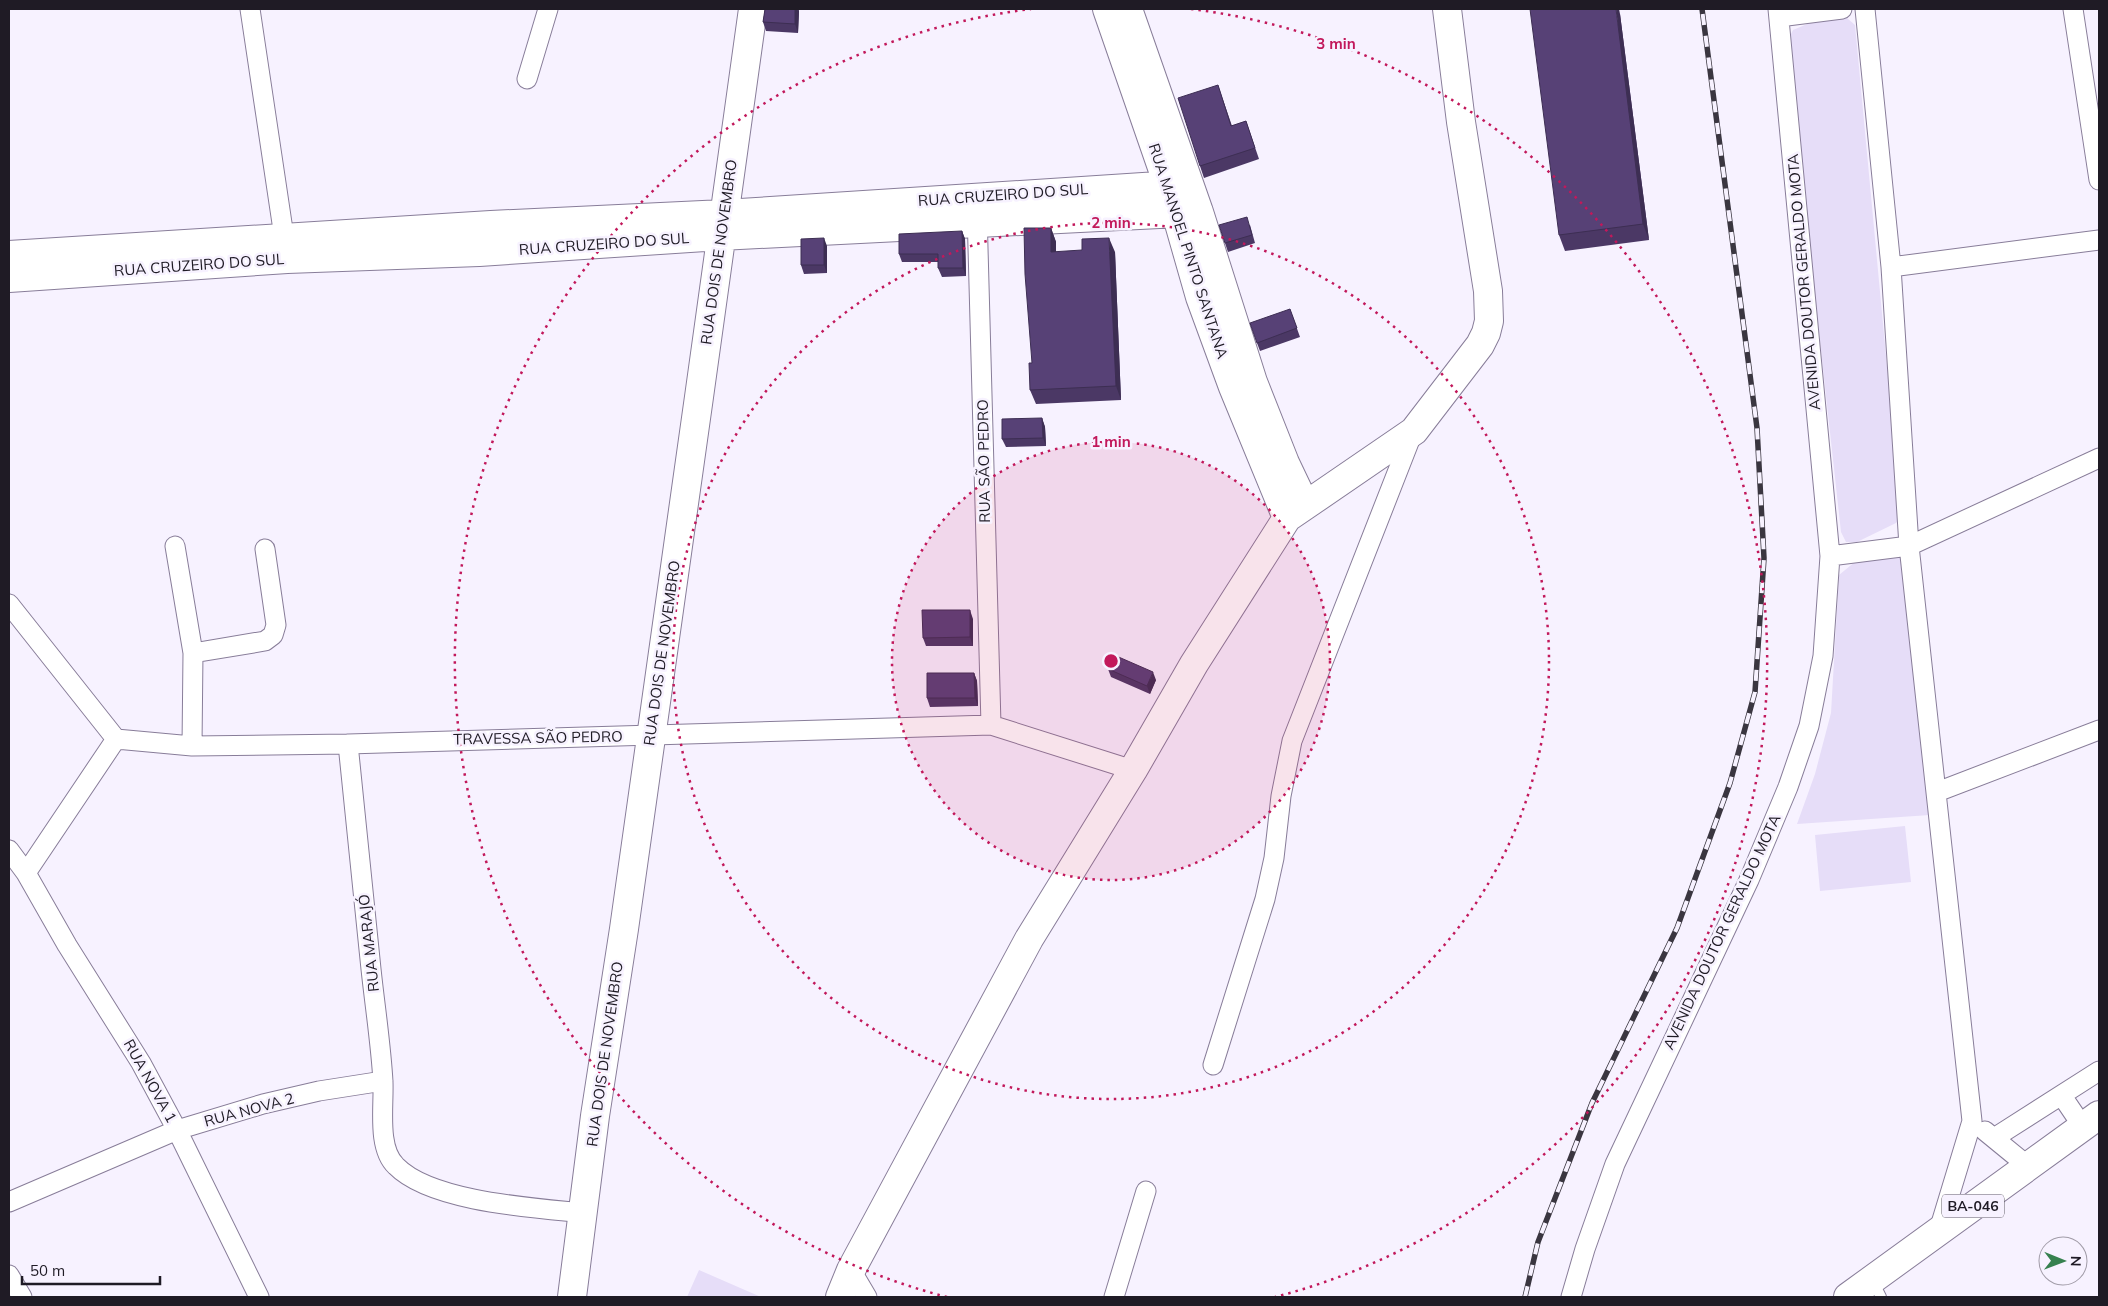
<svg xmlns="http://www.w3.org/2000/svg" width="2108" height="1306" viewBox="0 0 2108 1306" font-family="Mulish,sans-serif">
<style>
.green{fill:#e6ddf8}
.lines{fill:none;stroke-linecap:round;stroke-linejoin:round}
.lane-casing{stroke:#887d99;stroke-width:12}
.street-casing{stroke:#887d99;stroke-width:21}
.secondary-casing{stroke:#887d99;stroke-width:30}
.primary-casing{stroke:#887d99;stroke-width:30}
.lane{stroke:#fff;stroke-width:10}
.street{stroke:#fff;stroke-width:19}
.secondary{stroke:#fff;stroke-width:28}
.primary{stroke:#fff;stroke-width:28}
.rail-casing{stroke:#3a3640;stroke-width:5.5}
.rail{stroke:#f7f2ff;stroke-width:4;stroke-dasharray:11;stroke-linecap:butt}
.wall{fill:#4b3865}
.shaded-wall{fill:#3d2e53}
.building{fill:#574176;stroke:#3d2e53}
.ring{fill:none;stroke:#c2185b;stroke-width:2.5;stroke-dasharray:2.5 5}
.labels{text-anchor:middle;stroke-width:5;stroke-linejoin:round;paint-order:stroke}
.shield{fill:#f7f2ff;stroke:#605c66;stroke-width:1}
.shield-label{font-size:14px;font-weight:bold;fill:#1f1b25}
.street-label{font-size:15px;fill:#1f1b25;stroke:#f7f2ff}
.centre{fill:#c2185b;stroke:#f7f2ff;stroke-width:2.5}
.ring-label{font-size:15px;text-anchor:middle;font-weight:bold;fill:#c2185b;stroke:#f7f2ff;stroke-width:5;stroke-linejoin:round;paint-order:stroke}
</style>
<rect width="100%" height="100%" fill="#f7f2ff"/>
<path class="green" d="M1847 18 1855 25 1901 516 1896 523 1857 542H1846L1841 532 1787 42 1793 30 1812 22Z
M1897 553 1904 559 1930 815 1797 824 1815 774 1831 713 1839 575 1856 561Z
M1905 826 1911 882 1820 891 1815 835Z
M699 1270 761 1297H687Z"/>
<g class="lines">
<defs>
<path id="lane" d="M1873 1281 1881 1297"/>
<path id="street" d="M250 9 286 250
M1865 9 1891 267 1909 546 1972 1121 1939 1230
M2073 9 2099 180
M1779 17 1842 9
M527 79 548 9
M977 211 991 725
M1891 267 2099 240
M175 546 193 653 192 746
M1830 556 1909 546 2099 458
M9 604 116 739
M193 653 265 641 273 635 276 625 265 549
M116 739 192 746 348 744 991 725 1133 770
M348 744C356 819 363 894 371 969 375 1007 381 1045 383 1082 384 1107 377 1148 396 1166 431 1202 535 1208 584 1213
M1937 792 2099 730
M9 850 26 873 67 945 141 1063 177 1130 259 1297
M26 873 116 739
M1213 1065 1265 899 1274 858 1281 796 1292 741 1413 432
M2062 1096 2083 1127
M1985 1131 2029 1167
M1994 1138 2099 1071
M9 1202 177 1130 263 1104 319 1091 383 1081
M851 1270 867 1297
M9 1275 22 1297
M1114 1297 1146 1191
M1571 1297 1585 1249 1615 1164 1749 880 1788 787 1809 726 1823 656 1830 556 1778 9"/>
<path id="secondary" d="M1107 9 1168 185 1200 297 1233 387 1287 518
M1128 9 1199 212 1253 382 1285 463 1305 505
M9 255 491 225 724 214 1189 184
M9 278 287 259 479 252 720 236 1199 212
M572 1297 595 1116 624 929 699 397 753 9
M840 1297 851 1270 1029 939 1133 770 1194 664 1287 518 1414 431 1480 345 1486 333 1489 321 1488 291 1461 122 1447 9"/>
<path id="primary" d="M1848 1297 2099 1115"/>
</defs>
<use href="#lane" class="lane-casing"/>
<use href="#street" class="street-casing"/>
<use href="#secondary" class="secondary-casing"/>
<use href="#primary" class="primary-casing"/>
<use href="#lane" class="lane"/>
<use href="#street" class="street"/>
<use href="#secondary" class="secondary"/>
<use href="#primary" class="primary"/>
<defs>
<path id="rail" d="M1525 1297 1538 1242 1592 1103 1677 928 1730 783 1755 692 1764 558 1757 428 1702 9"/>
</defs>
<use href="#rail" class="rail-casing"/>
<use href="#rail" class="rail"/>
</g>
<path class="wall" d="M765 9H798L799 11 798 33 766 31 763 22Z
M1620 14 1649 240 1565 251 1559 235Z
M1218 85 1232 126 1246 121 1259 159 1204 178 1200 166Z
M1250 225 1255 243 1228 252 1225 243Z
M1051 228 1056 242V252H1115L1121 400 1036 404 1030 390 1032 363Z
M962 231 965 239 966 276 942 277 938 268V262H902L899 254Z
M827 246V273L804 274 801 265Z
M1290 309 1300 337 1260 351 1257 343Z
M1042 418 1045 427 1046 446 1006 447 1002 439Z
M973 619V646H926L923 638Z
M1108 669 1156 680 1150 694 1111 677Z
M974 673 977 681 978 706 930 707 927 698Z"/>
<path class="shaded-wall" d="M795 9H798L799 11 798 33 795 24Z
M1616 9H1619L1620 14 1649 240 1643 224Z
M1051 228 1056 242V266L1051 252Z
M962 231 965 239 966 276 963 268Z
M824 238 827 246V273L824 265Z
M1109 238 1115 252 1121 400 1116 386Z
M1042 418 1045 427 1046 446 1043 438Z
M970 610 973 619V646L970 637Z
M1153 672 1156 680 1150 694 1147 686Z
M974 673 977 681 978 706 975 698Z"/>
<path class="building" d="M765 9H795V24L763 22Z
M1530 9H1616L1643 224 1559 235Z
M1218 85 1231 126 1246 121 1255 148 1200 166 1178 98Z
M1247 217 1252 235 1225 243 1219 225Z
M1024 228H1051V252L1082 250V239L1109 238 1116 386 1030 390 1029 363H1032L1025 274Z
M962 231 963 268H938V254H899V234Z
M824 238V265H801V239Z
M1290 309 1297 328 1257 343 1250 323Z
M1042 418 1043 438 1002 439V419Z
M922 610H970V637L923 638Z
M1114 655 1153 672 1147 686 1108 669Z
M927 673H974L975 698H927Z"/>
<circle cx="1111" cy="661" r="219" fill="#c2185b" fill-opacity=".12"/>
<g class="ring">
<circle cx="1111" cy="661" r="219"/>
<circle cx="1111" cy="661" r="438"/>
<path d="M947 1297A657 657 0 0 1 1031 9M1191 9A657 657 0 0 1 1275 1297"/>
</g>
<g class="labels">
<rect class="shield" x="1942" y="1194.5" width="62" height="23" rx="4"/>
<g class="shield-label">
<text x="1973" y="1211">BA-046</text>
</g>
<g class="street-label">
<text transform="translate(1003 195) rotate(-4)" y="5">RUA CRUZEIRO DO SUL</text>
<text transform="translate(604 244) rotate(-4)" y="5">RUA CRUZEIRO DO SUL</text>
<text transform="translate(1188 251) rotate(72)" y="5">RUA MANOEL PINTO SANTANA</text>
<text transform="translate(719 252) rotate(-82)" y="5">RUA DOIS DE NOVEMBRO</text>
<text transform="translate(199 265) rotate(-4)" y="5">RUA CRUZEIRO DO SUL</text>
<text transform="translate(1804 282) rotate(-95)" y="5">AVENIDA DOUTOR GERALDO MOTA</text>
<text transform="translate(984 461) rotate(-91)" y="5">RUA SÃO PEDRO</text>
<text transform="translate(662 653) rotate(-82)" y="5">RUA DOIS DE NOVEMBRO</text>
<text transform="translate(538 738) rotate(-1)" y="5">TRAVESSA SÃO PEDRO</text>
<text transform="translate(1722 932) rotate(-65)" y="5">AVENIDA DOUTOR GERALDO MOTA</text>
<text transform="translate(369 943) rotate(-96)" y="5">RUA MARAJÓ</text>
<text transform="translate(605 1054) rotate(-82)" y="5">RUA DOIS DE NOVEMBRO</text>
<text transform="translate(150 1081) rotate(61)" y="5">RUA NOVA 1</text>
<text transform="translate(249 1110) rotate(-15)" y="5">RUA NOVA 2</text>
</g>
</g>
<circle cx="1111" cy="661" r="8" class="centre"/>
<g class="ring-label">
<text x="1336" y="49">3 min</text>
<text x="1111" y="228">2 min</text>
<text x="1111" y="447">1 min</text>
</g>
<rect width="2108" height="1306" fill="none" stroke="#1f1b25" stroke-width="20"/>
<g transform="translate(2063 1261) rotate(91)"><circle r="24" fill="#f7f2ff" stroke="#a19ca8"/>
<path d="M0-4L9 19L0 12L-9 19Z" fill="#36814f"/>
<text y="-8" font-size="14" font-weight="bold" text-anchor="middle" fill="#1f1b25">N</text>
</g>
<path d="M22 1276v8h138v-8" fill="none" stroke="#1f1b25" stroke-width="2.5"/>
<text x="30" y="1276" font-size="15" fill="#1f1b25" stroke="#f7f2ff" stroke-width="4" paint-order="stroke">50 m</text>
</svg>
